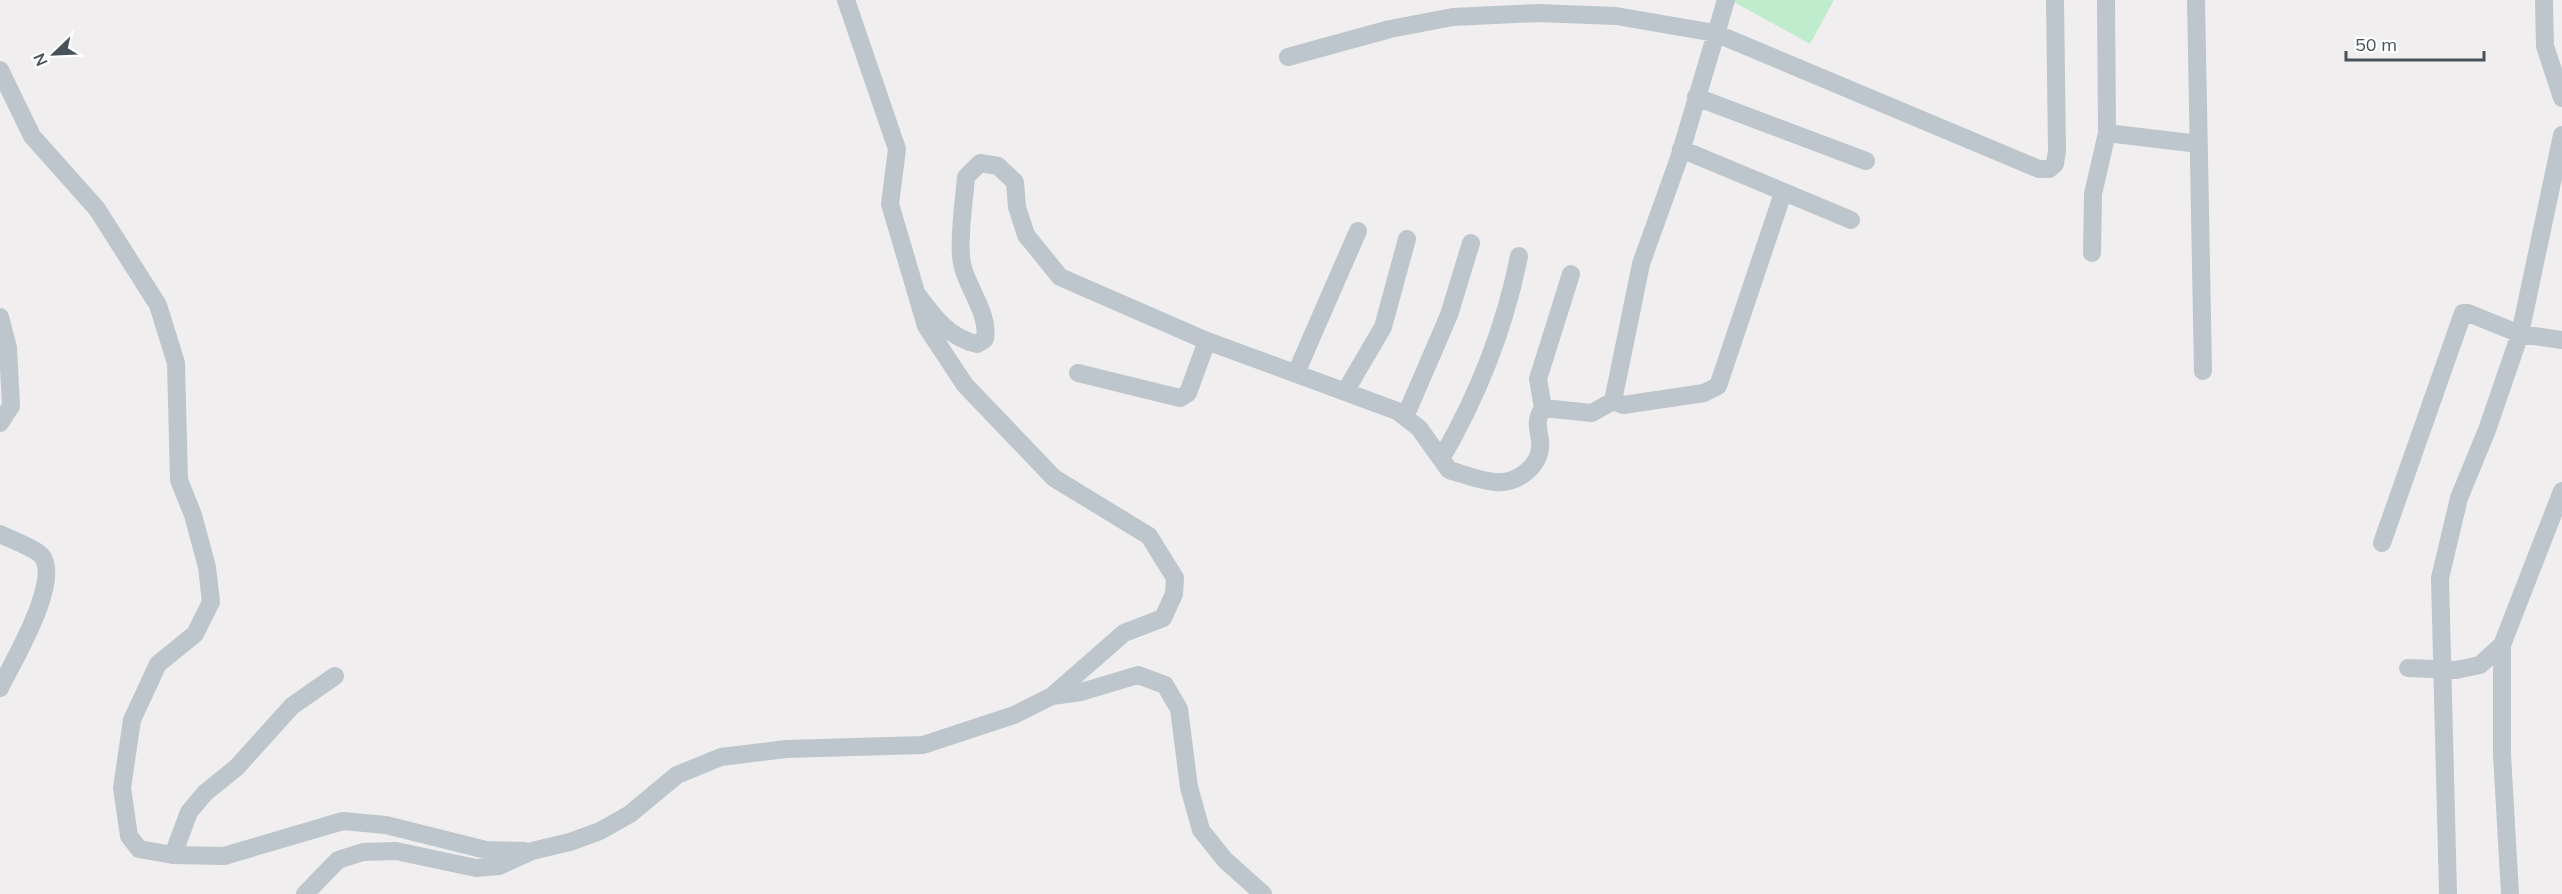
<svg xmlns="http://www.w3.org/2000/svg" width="2562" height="894" viewBox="0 0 2562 894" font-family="Mulish,sans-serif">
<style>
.green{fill:#bfeccd}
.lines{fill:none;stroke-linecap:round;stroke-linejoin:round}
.minor{stroke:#bdc6cc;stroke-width:18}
</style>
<rect width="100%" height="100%" fill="#f0eeee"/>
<path class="green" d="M1735 0H1834L1810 44 1734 2Z"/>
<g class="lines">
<path class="minor" d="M846 0 897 149 890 204 926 326 965 385 1054 478 1149 536 1175 578 1174 594 1163 618 1124 633 1052 696
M2196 0 2203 371
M2544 0 2545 46 2562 98
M1288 57 1390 29 1453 17 1537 13 1616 16 1715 33 2039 169H2049L2055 164 2057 151 2055 0
M0 70 32 136 97 209 158 305 176 363 179 480 193 515 207 567 211 602 195 634 158 664 132 720 122 788 129 836 139 849 173 855
M1696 97 1866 161
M2107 133 2199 144
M1681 149 1851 220
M2092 253 2093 194 2107 133 2106 0
M917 294C933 316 949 338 977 344L985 339C990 311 963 285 961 256 959 231 964 203 966 177L980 163 998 166 1015 182 1017 207 1026 235 1060 277 1207 341 1397 411 1419 428 1449 470C1463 474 1480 481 1495 482 1515 484 1537 469 1540 449 1542 432 1532 426 1543 408L1592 413 1613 401 1641 264 1679 158 1726 0
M0 317 8 348 11 406 0 423
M1078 373 1180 398 1188 393 1207 341
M1296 373 1358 231
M1345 392 1383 327 1407 239
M1613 401 1623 405 1704 393 1718 386 1783 193
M1543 408 1538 379 1571 274
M1405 417 1449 315 1471 243
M1441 459C1477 397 1505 327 1519 256
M0 534C10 539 34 548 41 555 63 579 12 663 0 688
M2382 543 2463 313H2468L2520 334 2562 340
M2502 645V755L2510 894
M2408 668 2456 670 2480 665 2502 645 2562 491
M335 676 292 706 237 767 205 793 189 812 173 855 224 856 343 821 386 825 486 850 524 851
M305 894 338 860 363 852 396 851 476 868 499 866 532 851 570 842 600 831 630 814 677 775 721 757 786 749 923 745 1014 715 1052 696 1081 692 1138 675 1165 685 1179 709 1189 787 1201 830 1225 860 1263 894
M2448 894 2440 578 2459 498 2487 430 2520 334 2562 135"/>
</g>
<g transform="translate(54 54) rotate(247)" stroke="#ffffff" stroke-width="4.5" paint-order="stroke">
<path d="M0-4.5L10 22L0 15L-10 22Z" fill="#47535a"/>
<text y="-9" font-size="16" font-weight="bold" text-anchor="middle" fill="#47535a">N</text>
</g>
<path d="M2346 51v9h138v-9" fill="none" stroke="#47535a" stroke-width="3"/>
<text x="2355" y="51" font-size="18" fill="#47535a" stroke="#ffffff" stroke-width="4.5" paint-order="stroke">50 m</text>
</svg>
